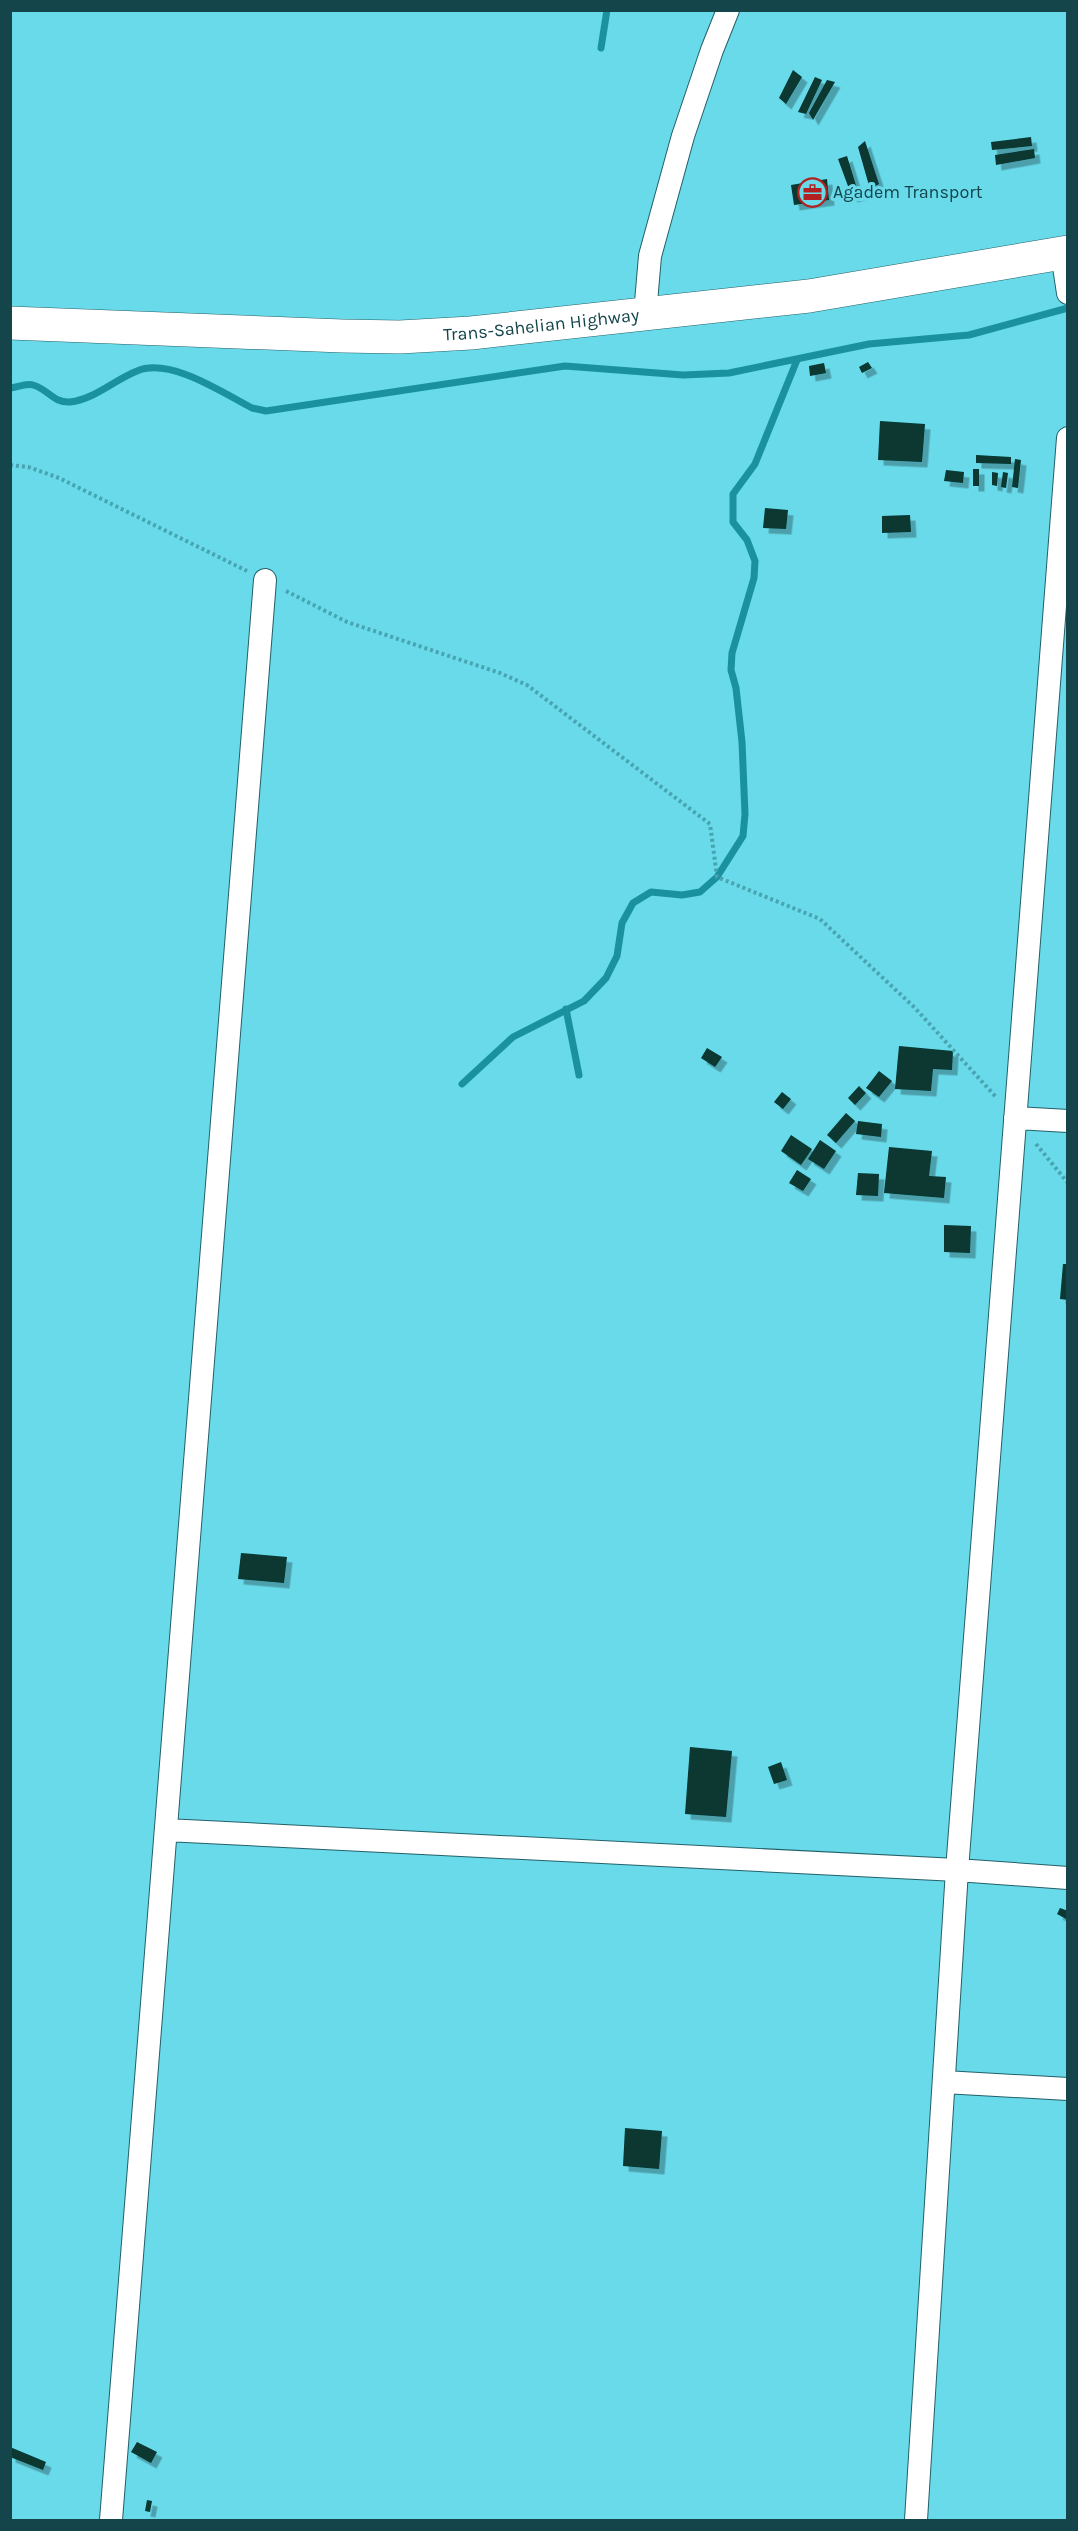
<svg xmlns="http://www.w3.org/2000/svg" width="1078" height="2531" viewBox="0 0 1078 2531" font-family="Karla,sans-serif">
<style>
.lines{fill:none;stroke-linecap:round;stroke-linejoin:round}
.stream{stroke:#19919f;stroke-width:7}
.building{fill:#073733;filter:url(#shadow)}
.minor-casing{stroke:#236068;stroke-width:24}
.trunk-casing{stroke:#236068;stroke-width:34}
.path{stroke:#49a4b1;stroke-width:4;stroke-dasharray:3 3;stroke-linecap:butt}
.minor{stroke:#fff;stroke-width:22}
.trunk{stroke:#fff;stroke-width:33}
.labels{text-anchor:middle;stroke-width:6;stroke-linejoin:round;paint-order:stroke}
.poi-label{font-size:18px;fill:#13454b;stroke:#68daea;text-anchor:start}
.street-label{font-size:18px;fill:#13454b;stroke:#68daea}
</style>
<defs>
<filter id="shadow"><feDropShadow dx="5.5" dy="5.5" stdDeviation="0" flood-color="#0004"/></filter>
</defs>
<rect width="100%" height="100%" fill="#68daea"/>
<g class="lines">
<path class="stream" d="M601 48 607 10
M10 388C18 387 26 383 33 385 48 389 53 403 70 402 95 399 114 380 137 371 170 357 223 393 252 408L266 411 565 366 683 375 729 373 869 344 969 335 1068 308
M566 1009 579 1075
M462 1084 513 1037 584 1001 606 978 617 956 622 923 633 903 651 892 682 895 700 892 717 877 743 836 745 814 742 742 736 688 731 670 732 653 754 578 755 561 747 540 733 522V494L755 464 797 360"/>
</g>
<path class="building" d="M793 70 802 77 786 104 779 98Z
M815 77 822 80 806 114 798 112Z
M827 80 835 82 813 120 809 113Z
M1031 137 1032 146 992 150 991 142Z
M865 141 879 184 870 189 858 147Z
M1034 149 1035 158 996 165 995 155Z
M847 156 859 195 852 197 838 159Z
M827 179 829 200 794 205 791 185Z
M868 362 872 368 862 373 859 367Z
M824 363 826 373 810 376 809 366Z
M880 421 925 424 922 462 878 460Z
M976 455 1011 457V464L976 463Z
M1015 459 1021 460 1018 488 1012 487Z
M973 469H979V486H973Z
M946 470 964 472 963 483 944 481Z
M992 472 998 473 997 486 992 485Z
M1003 472 1008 473 1006 488 1001 487Z
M765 508 788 510 786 529 763 528Z
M910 515 911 532 882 533V516Z
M899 1046 953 1051 952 1070 933 1069 931 1091 895 1089Z
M707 1048 722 1057 715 1067 701 1058Z
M879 1071 892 1081 879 1097 866 1088Z
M859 1086 866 1093 855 1105 848 1098Z
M782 1092 791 1099 783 1109 774 1102Z
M846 1113 855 1121 836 1143 827 1135Z
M858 1121 882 1124 881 1137 856 1134Z
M791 1135 812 1149 801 1165 781 1151Z
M820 1140 836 1151 824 1169 808 1159Z
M889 1147 932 1151 929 1176 946 1177 944 1198 884 1193Z
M797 1170 811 1179 803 1191 789 1183Z
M858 1173 879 1174 878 1196 856 1195Z
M944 1225 971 1226 970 1253 944 1252Z
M1063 1264H1068V1300L1060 1299Z
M241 1553 287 1557 284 1583 238 1579Z
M690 1747 732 1751 726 1817 685 1814Z
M781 1762 787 1780 774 1784 768 1767Z
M1060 1908 1068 1911V1920L1057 1914Z
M625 2128 662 2131 659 2169 623 2166Z
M137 2442 157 2452 151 2463 131 2452Z
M10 2447 46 2462 43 2470 10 2457Z
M147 2500 152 2501 150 2512 145 2511Z"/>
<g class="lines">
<defs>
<path id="minor" d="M1062 253 1068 293
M645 314 650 256 683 136 712 50 728 10
M1015 1118 1068 1121
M166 1830 957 1870 1068 1878
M944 2082 1068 2089
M111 2520 265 580
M916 2520 957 1870 1068 438"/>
<g id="trunk">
<path id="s1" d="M10 323 342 336 400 337 471 333 809 296 1068 252"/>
</g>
</defs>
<use href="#minor" class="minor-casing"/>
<use href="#trunk" class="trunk-casing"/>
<path class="path" d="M10 465 28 467 59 478 247 571
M286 591 347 622 500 673 527 685 710 824 717 877 820 919 915 1008 996 1097
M1036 1144 1068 1183"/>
<use href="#minor" class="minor"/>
<use href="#trunk" class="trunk"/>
</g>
<defs>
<symbol id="office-ring" viewBox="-11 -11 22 22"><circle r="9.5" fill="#68daea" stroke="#b22120" stroke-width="1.5"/><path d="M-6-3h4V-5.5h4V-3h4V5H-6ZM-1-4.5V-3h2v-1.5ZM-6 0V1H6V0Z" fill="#b22120"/></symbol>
</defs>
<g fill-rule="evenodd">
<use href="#office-ring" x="796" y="176" width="33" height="33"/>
</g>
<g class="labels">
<g class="poi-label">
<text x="833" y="198">Agadem Transport</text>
</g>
<g class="street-label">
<text dy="6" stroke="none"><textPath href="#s1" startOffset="532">Trans-Sahelian Highway</textPath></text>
</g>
</g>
<rect width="1078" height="2531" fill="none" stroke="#13454b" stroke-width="24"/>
</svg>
